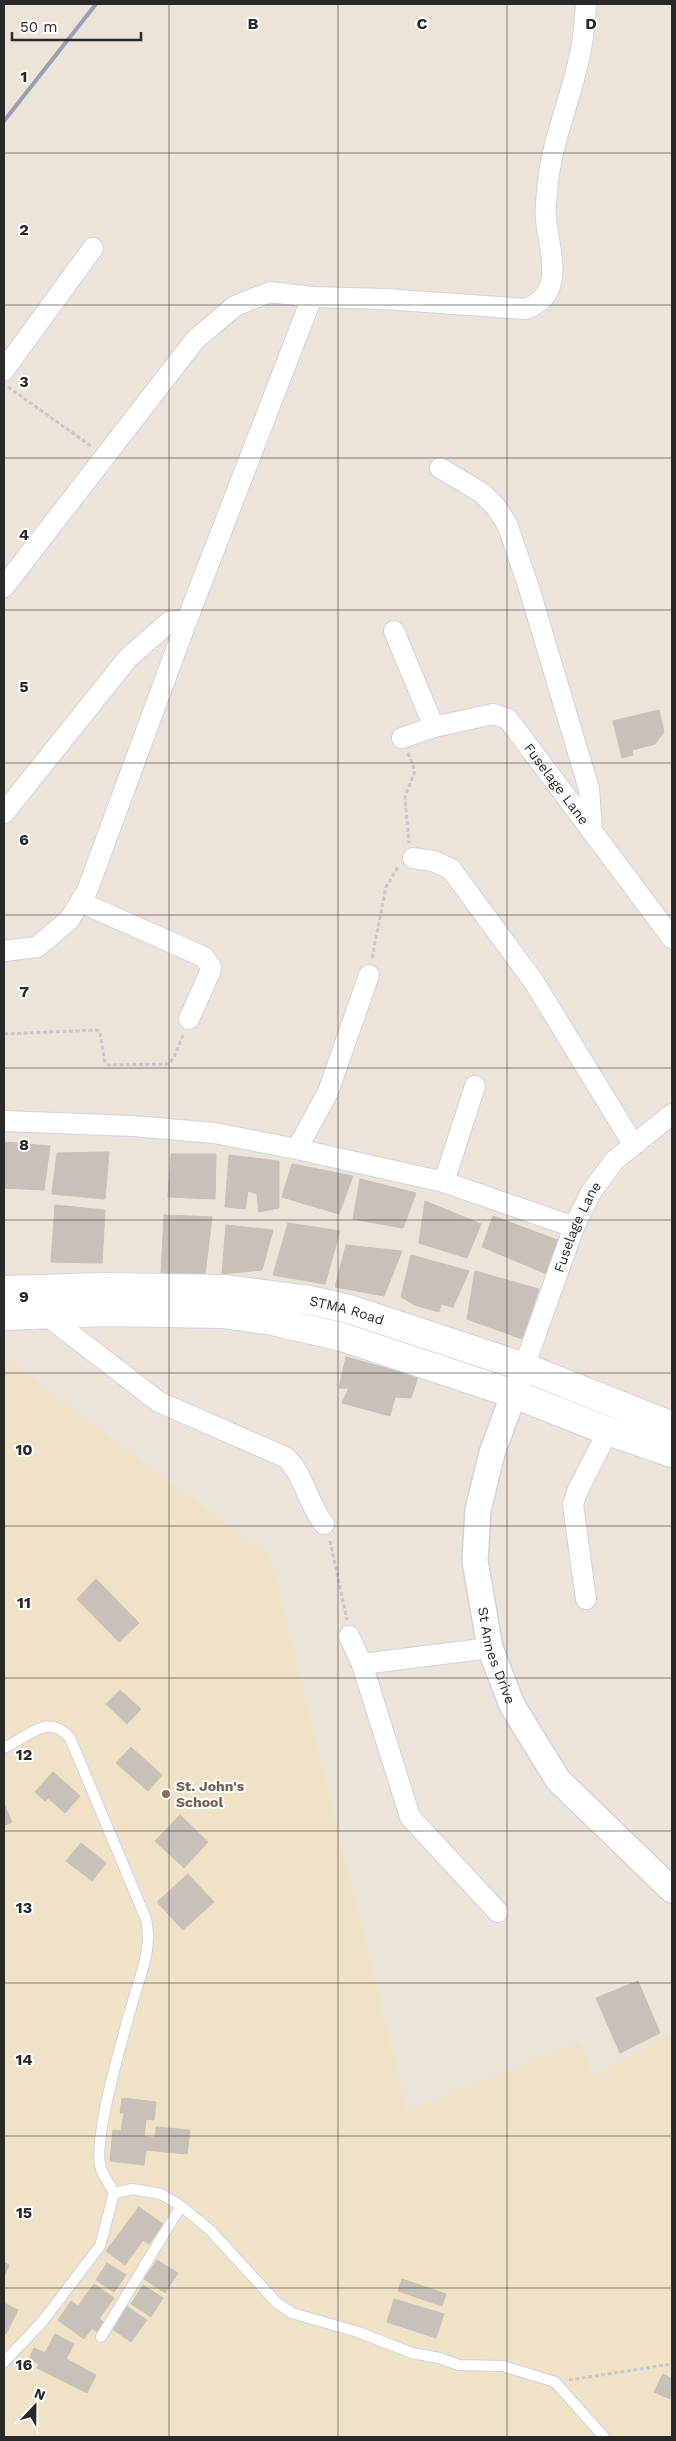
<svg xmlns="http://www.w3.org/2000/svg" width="676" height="2441" viewBox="0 0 676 2441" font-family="'Work Sans',sans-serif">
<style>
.education{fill:#f0e2c7}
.building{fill:#c7c1b9;stroke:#c7c0b3}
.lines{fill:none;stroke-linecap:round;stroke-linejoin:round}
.service-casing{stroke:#ced2e3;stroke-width:12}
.minor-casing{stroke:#ced2e3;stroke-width:22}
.tertiary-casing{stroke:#ced2e3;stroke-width:28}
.secondary-casing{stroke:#ced2e3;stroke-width:30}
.path{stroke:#c7c7c7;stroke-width:3;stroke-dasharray:4 2.5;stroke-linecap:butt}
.service{stroke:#fff;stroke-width:10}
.minor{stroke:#fff;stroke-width:20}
.tertiary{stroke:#fff;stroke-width:25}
.secondary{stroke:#fff;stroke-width:28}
.rail{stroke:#9b9fb5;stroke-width:4}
.grid{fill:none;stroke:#292929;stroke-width:1;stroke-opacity:0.55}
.education-dot{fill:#8d6e63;stroke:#fff;stroke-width:2}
.labels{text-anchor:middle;stroke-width:4;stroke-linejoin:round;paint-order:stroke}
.street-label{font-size:14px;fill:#292929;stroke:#fff}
.education-label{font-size:14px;font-weight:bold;fill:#785e54;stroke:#fff;text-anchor:start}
.grid-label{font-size:16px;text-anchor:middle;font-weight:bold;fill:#292929;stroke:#fff;stroke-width:4;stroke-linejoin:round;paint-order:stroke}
</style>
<rect width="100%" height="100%" fill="#ece4d9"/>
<path class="education" d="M4 1358 270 1556 407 2111 580 2042 593 2077 672 2033V2437H4Z"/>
<path class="building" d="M659 710 664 732 655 744 632 750 633 755 622 758 613 721Z
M4 1142 50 1146 44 1190 4 1188Z
M109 1152 105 1199 52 1194 57 1153Z
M171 1154H216L215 1199 168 1197Z
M229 1155 279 1161V1208L259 1212 257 1194 248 1191 245 1209 225 1207Z
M292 1164 353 1176 339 1214 282 1197Z
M360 1179 416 1193 403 1228 353 1219Z
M425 1201 481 1224 467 1258 419 1243Z
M55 1205 105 1210 102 1263 51 1262Z
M164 1215 212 1217 205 1275H161Z
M493 1216 560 1241 547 1274 482 1247Z
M288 1223 340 1231 325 1284 273 1275Z
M226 1225 273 1230 262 1270 222 1274Z
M346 1245 402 1251 384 1296 335 1287Z
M411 1255 469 1271 453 1307 441 1304 439 1312 415 1305 401 1297Z
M475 1271 539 1289 522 1339 467 1319Z
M346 1357 418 1377 411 1398 395 1397 390 1416 342 1403 349 1388H339Z
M96 1579 139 1623 119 1642 77 1599Z
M120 1690 141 1709 127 1724 106 1704Z
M131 1747 162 1775 148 1791 116 1763Z
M53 1772 80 1796 65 1813 48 1798 45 1801 35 1792Z
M4 1804 12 1822 4 1826Z
M180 1815 208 1842 184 1868 155 1841Z
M81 1843 106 1863 92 1881 66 1861Z
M188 1874 214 1902 183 1930 157 1902Z
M638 1981 660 2033 620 2053 596 1998Z
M122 2098 156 2102 154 2120 146 2119 144 2137 155 2138 156 2127 190 2130 187 2154 146 2150 144 2165 110 2161 113 2130 121 2131 124 2113H120Z
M139 2207 163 2224 149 2244 143 2240 125 2265 106 2251Z
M157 2260 178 2273 165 2293 144 2279Z
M4 2262 9 2265 4 2277Z
M107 2263 126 2275 114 2292 96 2280Z
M402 2279 446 2294 442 2306 398 2291Z
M94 2284 114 2298 99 2319 105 2323 98 2333 92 2328 84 2339 58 2320 71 2301 78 2306Z
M143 2285 163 2298 151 2317 131 2304Z
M394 2299 444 2314 436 2338 387 2322Z
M4 2303 18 2310 6 2334 4 2333Z
M126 2306 147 2320 131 2342 111 2328Z
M55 2334 74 2344 66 2359 96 2375 87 2393 37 2368 39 2364 29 2359 34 2348 45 2353Z
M663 2374 672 2379 670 2399 654 2392Z"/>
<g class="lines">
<defs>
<path id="service" d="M4 1748C29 1737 47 1712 70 1738L146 1919C152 1946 143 1968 135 1994 126 2026 91 2141 101 2169 104 2177 110 2185 114 2193L100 2246 42 2322 4 2362
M114 2193 132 2189 161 2194 181 2206 210 2230 277 2303 292 2313 358 2332 412 2353 439 2358 459 2365 503 2366 555 2382 604 2437
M101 2337 181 2206"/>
<g id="minor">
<path d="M4 370 93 248"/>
<path d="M440 468 482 493 496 507 507 524 529 588 589 789 592 830"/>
<path d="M4 587 195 340 235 306 270 292 312 297 385 299 526 309C567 293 549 252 546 219 545 211 546 201 547 193 550 143 572 98 581 49 584 34 585 19 586 4"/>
<path d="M394 631 434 727"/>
<path id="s1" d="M402 738 434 727 493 714 508 719 672 938"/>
<path d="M4 813 128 658 169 622 187 620"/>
<path d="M413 858 433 861 451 869 534 982 633 1144"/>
<path d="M80 902 204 957 211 967 210 972 189 1019"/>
<path d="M4 951 37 947 69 920 87 891 187 620 312 297"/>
<path d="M4 1121 133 1126 214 1133 297 1149 444 1182 574 1227"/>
<path d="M297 1149 328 1092 369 975"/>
<path d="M444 1182 475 1086"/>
<path d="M46 1315 159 1402 285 1457C304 1473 307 1503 324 1524"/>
<path id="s2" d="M524 1367 574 1227 591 1192 615 1160 672 1114"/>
<path d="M586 1599 573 1505 577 1492 608 1431"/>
<path d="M349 1636 362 1664 490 1648"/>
<path d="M362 1664 410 1817 498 1912"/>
</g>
<g id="tertiary">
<path id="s3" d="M521 1374 492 1453 478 1510 475 1561 490 1648 512 1705 558 1780 672 1890"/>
</g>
<g id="secondary">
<path id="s4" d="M4 1290 103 1287 224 1289 309 1300 349 1309 524 1367 672 1426"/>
<path d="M4 1316 106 1312 223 1314 273 1321 342 1337 514 1394 608 1431 672 1453"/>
</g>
</defs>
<use href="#service" class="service-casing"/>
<use href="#minor" class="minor-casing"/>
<use href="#tertiary" class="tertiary-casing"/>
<use href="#secondary" class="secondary-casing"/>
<path class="path" d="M8 387 91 446
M408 753 415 771 405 797 409 843
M372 958 386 887 398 867
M4 1034 96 1030 100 1032 105 1063 108 1065 169 1064 174 1057 183 1035
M330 1541 347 1620
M569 2380 672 2364"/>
<use href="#service" class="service"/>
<use href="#minor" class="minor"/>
<use href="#tertiary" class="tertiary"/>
<use href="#secondary" class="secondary"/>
<path class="rail" d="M4 121 96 4"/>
</g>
<path class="grid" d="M169 4V2437M338 4V2437M507 4V2437M4 153H672M4 305H672M4 458H672M4 610H672M4 763H672M4 915H672M4 1068H672M4 1220H672M4 1373H672M4 1526H672M4 1678H672M4 1831H672M4 1983H672M4 2136H672M4 2288H672"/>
<circle class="education-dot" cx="166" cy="1794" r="5"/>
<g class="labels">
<g class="street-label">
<text dy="5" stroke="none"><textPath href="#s1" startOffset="191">Fuselage Lane</textPath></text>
<text dy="5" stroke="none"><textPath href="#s2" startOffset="150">Fuselage Lane</textPath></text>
<text dy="5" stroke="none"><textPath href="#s4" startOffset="345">STMA Road</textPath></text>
<text dy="5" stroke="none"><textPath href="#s3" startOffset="291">St Annes Drive</textPath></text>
</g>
<g class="education-label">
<text x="176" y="1791">St. John's<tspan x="176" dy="16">School</tspan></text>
</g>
</g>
<g class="grid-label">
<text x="253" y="29">B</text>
<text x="422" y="29">C</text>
<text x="591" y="29">D</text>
<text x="24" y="82">1</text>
<text x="24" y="235">2</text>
<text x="24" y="387">3</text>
<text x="24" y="540">4</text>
<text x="24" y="692">5</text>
<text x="24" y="845">6</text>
<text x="24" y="997">7</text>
<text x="24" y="1150">8</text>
<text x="24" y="1302">9</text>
<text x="24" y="1455">10</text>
<text x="24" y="1608">11</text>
<text x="24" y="1760">12</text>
<text x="24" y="1913">13</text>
<text x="24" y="2065">14</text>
<text x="24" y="2218">15</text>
<text x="24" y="2370">16</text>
</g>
<rect width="676" height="2441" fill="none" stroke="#292929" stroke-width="10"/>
<g transform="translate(35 2406) rotate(22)" stroke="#ffffff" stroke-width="4" paint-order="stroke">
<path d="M0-4L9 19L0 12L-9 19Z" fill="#292929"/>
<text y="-8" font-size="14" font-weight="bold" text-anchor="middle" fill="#292929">N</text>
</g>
<path d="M12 32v8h129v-8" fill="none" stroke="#292929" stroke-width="2.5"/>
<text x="20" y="32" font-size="15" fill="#292929" stroke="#ffffff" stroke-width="4" paint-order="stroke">50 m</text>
</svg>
